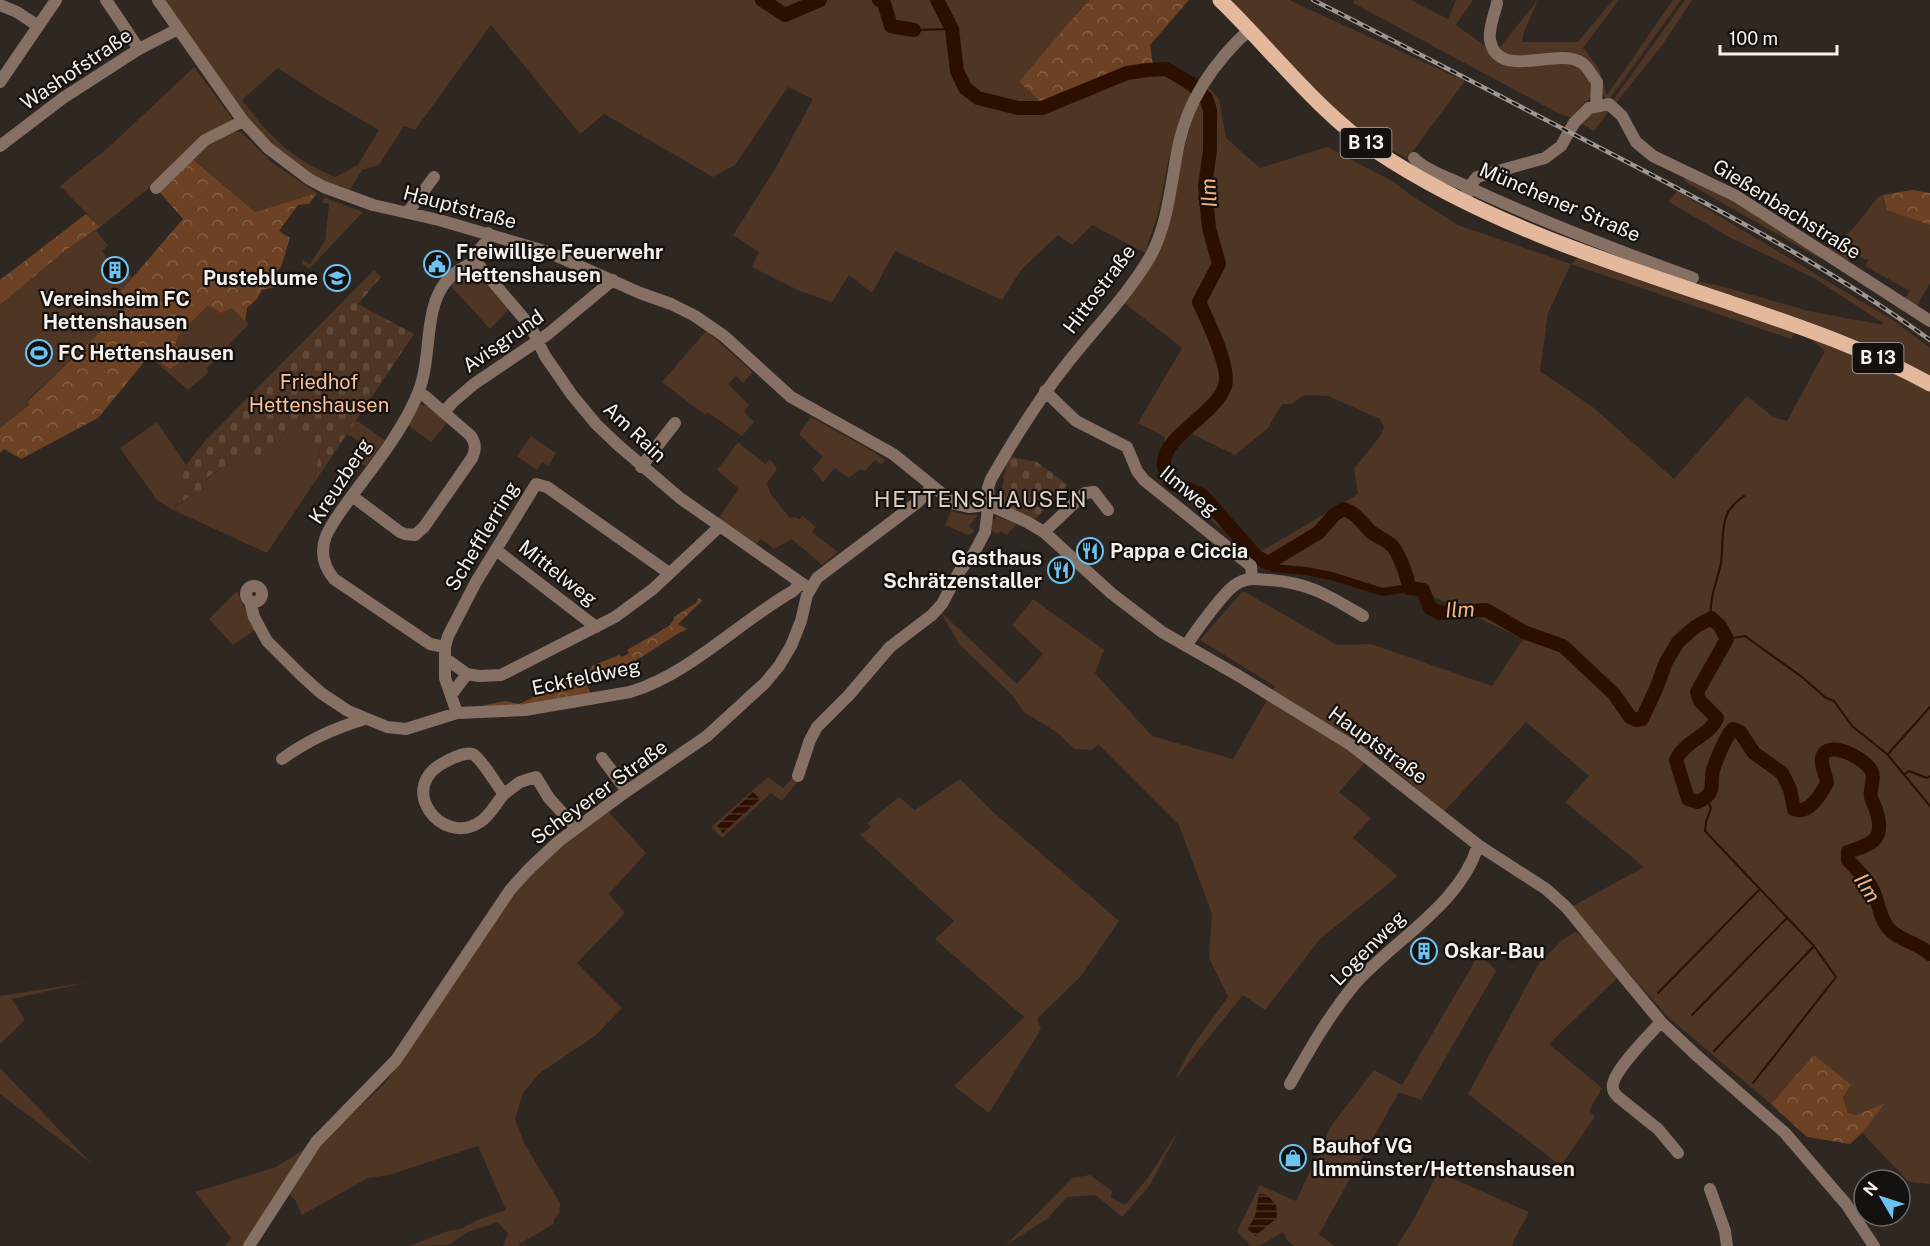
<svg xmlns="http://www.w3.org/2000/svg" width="1930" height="1246" viewBox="0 0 1930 1246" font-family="'Public Sans',sans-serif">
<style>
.green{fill:#4e3524;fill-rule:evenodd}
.forest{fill:url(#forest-crowns)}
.cemetery{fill:url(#cemetery-stones)}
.water{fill:url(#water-rules)}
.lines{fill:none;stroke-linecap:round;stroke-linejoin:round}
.stream{stroke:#2d0f00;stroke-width:2}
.canal{stroke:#2d0f00;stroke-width:8}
.river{stroke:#2d0f00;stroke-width:14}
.minor{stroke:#857063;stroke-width:12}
.major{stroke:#e3b89c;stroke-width:15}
.rail-casing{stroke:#9e9793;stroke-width:4.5}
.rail{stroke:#14110e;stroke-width:2;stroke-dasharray:7;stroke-linecap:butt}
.labels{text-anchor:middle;stroke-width:4.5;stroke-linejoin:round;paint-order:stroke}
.shield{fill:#14110e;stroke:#b3aeab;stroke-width:1.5}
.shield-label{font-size:18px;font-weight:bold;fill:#f7f1ee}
.street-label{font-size:20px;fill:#f7f1ee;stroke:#14110e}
.poi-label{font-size:20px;font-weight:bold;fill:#f7f1ee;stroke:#14110e;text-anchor:start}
.park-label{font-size:20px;fill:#f9c09a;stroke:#14110e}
.water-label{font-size:21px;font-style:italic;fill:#f8b282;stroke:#14110e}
.quarter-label{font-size:22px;letter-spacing:1.5px;fill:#dcd0c9;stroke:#14110e}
</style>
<defs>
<pattern id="forest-crowns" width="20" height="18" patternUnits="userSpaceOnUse" patternTransform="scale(1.5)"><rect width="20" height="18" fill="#6d4224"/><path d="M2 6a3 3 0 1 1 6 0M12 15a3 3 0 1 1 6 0" fill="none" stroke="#835e44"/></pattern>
<pattern id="cemetery-stones" width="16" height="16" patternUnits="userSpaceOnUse" patternTransform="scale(1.5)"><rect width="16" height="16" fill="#4e3524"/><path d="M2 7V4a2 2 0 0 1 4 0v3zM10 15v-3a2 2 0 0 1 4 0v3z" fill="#604939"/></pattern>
<pattern id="water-rules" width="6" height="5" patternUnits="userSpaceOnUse" patternTransform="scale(1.5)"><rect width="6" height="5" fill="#2d0f00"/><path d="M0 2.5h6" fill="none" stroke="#4c3226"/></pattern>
</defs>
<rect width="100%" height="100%" fill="#2f2721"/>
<path class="green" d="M162 0H1090L1072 19 1020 83 1042 103 1153 65 1192 94 1169 157 1159 210 1145 253 1092 225 1072 245 1058 235 1021 270 1002 300 895 251 872 293 849 275 832 302 800 291 752 267 759 252 733 235 774 171 813 99 788 87 735 165 713 177 604 114 580 134 491 25 415 130 404 126 379 165 362 170 349 191 340 185 336 187 306 171 262 136 246 118ZM278 68 324 98 379 130 358 165 335 177C290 158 271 138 242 100Z
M1226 0H1289L1465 81 1407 159 1364 134 1319 95Z
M1354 0H1411L1448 19 1456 0H1473L1456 25 1495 53 1538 0 1524 32 1522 42H1578L1613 0H1619L1583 48C1595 62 1603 72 1605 92L1607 95 1673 0H1681L1608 101C1602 95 1602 91 1600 83 1595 69 1580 57 1566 57L1564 60 1580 65 1595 82 1592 97 1581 106 1571 118 1556 112 1353 3Z
M1685 0H1692L1663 44 1616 103 1614 99Z
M194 67 234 121 100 227 60 186 110 146Z
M1208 87 1219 99 1226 138 1260 168 1327 147 1394 182 1412 196 1458 225 1571 264 1589 246 1698 285 1700 282 1717 285 1809 311 1883 325V323L1814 278 1729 237 1669 202 1677 191 1896 322 1930 348V1184L1909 1182 1862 1133 1883 1104 1856 1115 1848 1113 1843 1097 1814 1056 1771 1104 1667 1016 1571 907 1644 867 1565 802 1589 776 1526 722 1444 812 1374 752 1339 792 1371 818 1353 838 1398 876 1320 939 1265 1010 1243 995 1174 1081 1191 1048 1228 997 1209 958 1212 914 1179 825 1098 744 1092 750 1074 749 1058 733 1024 712 1012 695 959 644 940 611 1017 684 1043 654 1012 625 1033 599 1104 650 1095 673 1152 736 1233 759 1275 686 1200 640 1243 591 1337 645 1371 644 1492 686 1523 639 1415 588 1390 590 1337 574 1266 566 1159 476 1165 437 1138 423 1182 348 1123 302 1153 260 1188 134 1195 113ZM1571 264 1791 339 1798 330 1825 351 1787 421 1773 417 1747 396 1674 479 1594 408 1540 371 1548 313ZM1304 395 1328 396 1380 419 1384 427 1381 435 1354 469 1358 494 1262 551 1201 490 1174 480 1169 468 1176 442 1188 432 1235 455 1268 428 1282 404H1292Z
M1604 108 1609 111 1594 131 1579 122 1583 116Z
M232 132H241L274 164 317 193 255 212 191 157 202 147Z
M1688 175 1738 200 1820 256 1819 258 1684 181Z
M1883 195 1884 202 1930 225V283L1915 309 1903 301 1910 291 1865 266 1869 259H1864L1854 253 1845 264 1821 249C1848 242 1861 217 1878 197Z
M324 197 363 212 309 269 302 264V260L310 264 325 241 329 204 323 203Z
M96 230 108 246 102 251 110 262 102 269 114 283 128 272 132 278 121 291 124 309 28 400 29 405 0 428V305L67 249Z
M470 271 478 275 508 310 490 329 451 286 464 273Z
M208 305 232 308 249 324 209 366 206 369 209 372 188 390 149 356 170 369 187 358 174 345 178 336Z
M706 331 753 372 743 383 736 376 728 384 749 405 744 412 754 422 742 436 707 412 705 415 662 382Z
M420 405 427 406 447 423 431 442 406 424Z
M811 417 874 452 885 460 881 464 875 460 865 471 860 469 849 478 835 468 823 482 812 469 823 457 799 434Z
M356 420 385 440 366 466 362 464 359 467 347 459 360 442 347 434Z
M157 422 186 465 172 509 202 489 208 478 249 449 271 454 287 429 320 447 314 483 267 553 171 509 157 500 120 448Z
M531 436 556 453 548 466 542 462 537 470 517 456Z
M738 442 765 464 770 459 777 469 767 483 770 493 790 518 796 517 799 519 803 516 816 527 812 532 838 552 822 565 792 539 774 549 761 539 755 545 718 519 739 489 717 470Z
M951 511 966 515H978L969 526 975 532 968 535 945 525Z
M996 516 1016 524 1007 535 1000 531 997 534 989 529Z
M237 591 255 630 233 645 209 619Z
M768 777 783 788 793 777 798 781 782 801 771 793 722 838 711 827Z
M960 779 991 810 1119 921 1081 976 1037 1019 1041 1029 989 1113 954 1086 1024 1017 935 939 954 921 860 835 871 827 867 823 899 797 915 810Z
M607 810 646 853 609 894 625 913 577 963 622 1008 595 1036 540 1073 523 1093 515 1119 524 1143 560 1203 559 1213 554 1219V1224L519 1244 520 1246H503L508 1234 498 1222 468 1232 448 1245 409 1246 448 1231 461 1229 477 1220 506 1210 478 1146 389 1175 368 1178 302 1215 295 1200 287 1193 320 1144 384 1084 402 1061 511 897 545 859Z
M1575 932 1587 939 1618 977 1549 1044 1602 1088 1589 1111 1595 1116 1561 1166 1468 1094 1538 965 1561 941Z
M1478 956 1490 964 1496 971 1421 1100 1399 1092 1319 1234 1334 1246H1294L1287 1240 1283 1232 1260 1246H1251L1237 1231 1260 1185 1296 1201 1331 1126 1374 1070 1402 1085Z
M90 982 12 999 25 1020 0 1044V996Z
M0 1068 92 1164 0 1094Z
M1180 1128 1150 1185 1122 1217 1096 1195 1067 1197 1048 1218 1005 1246 1072 1178 1090 1175 1112 1191 1111 1198 1125 1205 1147 1179Z
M309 1146 246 1246H225L231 1238 195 1192 276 1167Z
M1438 1172 1529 1212 1512 1244 1513 1246H1397L1414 1219Z"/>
<path class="forest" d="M1090 0H1189L1150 45 1153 65 1042 103 1019 82 1072 19Z
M188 155 255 212 317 193 309 204 298 205 279 231 290 238 281 267 273 278 281 286 262 290 257 299 247 308 245 321 232 308 221 313 208 305 178 336 175 345 187 358 170 369 149 356 98 418 21 459 4 449 0 453V428L29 405 28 401 124 309 121 291 183 219 156 188Z
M1912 190 1930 193V225L1887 210 1883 195Z
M86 214 100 227 67 249 0 305V280Z
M699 598 702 601 678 624 687 629C668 638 652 652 634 661 628 665 621 665 615 667 604 669 595 676 586 683L591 694 520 708 476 707 505 701 519 704 590 671 592 666 619 655 622 657 629 653 627 650 669 626 674 620V617L696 603Z
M1814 1055 1851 1085 1843 1097 1848 1113 1856 1115 1885 1103 1862 1133 1850 1144 1807 1137 1771 1104Z"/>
<path class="cemetery" d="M374 270 381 277 358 304 414 334 314 483 320 447 287 429 271 454 257 456 249 450 208 477 202 489 171 509 186 465 205 441Z
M1008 456 1037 462 1068 485 1034 520 1004 505 1002 489Z"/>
<path class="water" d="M753 792 760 799 723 833 717 826Z
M1259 1194 1267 1195 1276 1205 1277 1218 1255 1236 1248 1229 1255 1216Z"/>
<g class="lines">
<path class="stream" d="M914 30 952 29
M1711 618C1709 598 1717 582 1721 563 1723 547 1721 527 1728 512 1732 506 1738 500 1744 496
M1727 639 1745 636 1802 677 1826 698 1834 701 1852 726 1887 754 1930 806
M1888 754 1930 707
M1905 774 1909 771 1927 778 1930 776
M1707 799 1711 808 1706 822 1705 831 1814 946 1836 977 1753 1083
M1658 993 1759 890
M1692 1015 1787 918
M1714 1051 1814 946"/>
<path class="canal" d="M1268 563 1273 568 1306 571 1332 576 1382 592 1409 588"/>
<path class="river" d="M762 0 785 15 820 0
M879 0 884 3 891 26 914 30
M937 0 952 29 957 71 965 88 978 98 1018 108H1042L1127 73 1147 70 1166 69 1192 84 1206 98 1210 110V150L1205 186 1209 228 1219 264 1199 302C1207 319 1231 368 1225 386 1215 416 1161 436 1164 466 1165 471 1169 478 1172 483L1202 495 1257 557 1268 563 1318 533 1335 514 1344 509C1357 514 1361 522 1370 531 1376 536 1384 539 1390 544 1398 549 1408 578 1409 588L1423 590 1430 608 1440 613 1486 610 1524 632 1563 646 1614 694 1630 717 1636 720 1642 719 1656 689 1666 662 1678 642 1695 627 1711 618 1720 626 1727 639 1697 692 1700 701 1717 718C1709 737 1685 740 1676 760L1688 799 1698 802C1719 792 1708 783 1714 767 1718 756 1726 736 1733 729L1740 732 1754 753 1782 773 1790 789 1794 809C1809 815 1821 794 1827 783 1826 775 1819 762 1823 755 1831 740 1865 759 1871 770 1876 778 1869 788 1871 797 1872 802 1875 806 1876 810 1886 840 1872 844 1848 852V860C1855 868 1864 876 1870 885 1879 898 1878 917 1889 929 1900 941 1918 943 1930 954"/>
<path class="minor" d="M106 0 139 49
M158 0 243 121 268 148 309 179 324 187 373 205 439 220 548 252 640 293 671 304 695 316 724 336 791 397 893 454 955 504 969 507 978 506 989 501
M1497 3C1495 13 1488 29 1490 40 1498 82 1557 46 1582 63 1588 67 1592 76 1597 82L1596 105
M0 5 17 12 38 26
M0 82 56 0
M0 146 63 98 139 49 178 29
M1414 158C1424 170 1452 179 1466 186 1540 221 1616 250 1693 278
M156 188 205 140 243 121
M1465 200 1469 187 1477 177 1545 158 1561 146 1574 123 1589 108 1609 104 1622 116 1636 142 1653 156 1736 196 1930 321
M408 212 434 177
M476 262 531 327 545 356 572 395 596 424 618 445 680 498 807 587
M1045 391 1076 421 1127 447 1137 471 1144 480 1251 566 1252 578
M444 412 453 402 474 384 548 334 613 280
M641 467 675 423
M352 496 400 532 405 534 415 535 424 527 472 458C476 449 476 444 471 436L419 391
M989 501 996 508 1027 522 1044 532 1111 593 1162 632 1239 676 1351 745 1478 845 1546 889 1566 907 1661 1022 1696 1055 1785 1133 1846 1204 1874 1246
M1044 532 1085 493 1094 492 1108 510
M496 550 596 627
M246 594a8 8 0 1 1 16 0a8 8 0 1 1-16 0Z
M250 601 254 617 267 641 301 675 321 693 348 711 387 727 406 729 457 713 525 710 630 692C690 674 739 622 793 591L800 584
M1186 646C1195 632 1223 593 1235 585 1246 577 1257 579 1270 580 1310 583 1329 596 1363 616
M445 647 430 644 334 579C324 567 320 552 326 536 332 522 342 510 351 497 374 466 404 429 418 393 437 347 415 282 476 262L474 256 486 242 488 233
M445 658 467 674 452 694
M467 674 479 676 501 675 615 617 653 589 719 527
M457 713 445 678V647L448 636 476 582 536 484 547 487 669 573
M602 758 627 791
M282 759C308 740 334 728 365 719
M798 776 810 740 817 727 849 695 890 647 932 615 942 604 959 572 974 553 985 532 989 501 988 488 991 479C1014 439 1038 400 1066 365 1094 329 1127 296 1150 257 1169 223 1171 180 1179 143 1189 98 1217 59 1250 29
M504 794C496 803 490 816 480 822 441 848 394 785 447 761 455 757 464 752 473 754 485 763 494 782 504 794L520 782 536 777 549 798 576 828
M1661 1022C1649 1035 1616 1068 1613 1084 1612 1090 1614 1093 1618 1097L1658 1129 1678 1153
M1290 1084C1310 1049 1329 1015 1355 984 1394 940 1461 904 1478 845
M1710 1189 1725 1231 1727 1246
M249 1246 316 1142 396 1060 510 890 529 869 559 841 627 791 707 736 765 683 779 666 791 646 801 621 807 595 817 578 918 502 933 486"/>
<path class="major" d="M1220 0C1271 49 1316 110 1376 151 1481 221 1605 261 1725 301 1795 325 1865 348 1930 384"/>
<defs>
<path id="rail" d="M1313 0C1411 49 1507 100 1604 150 1716 208 1828 266 1930 340"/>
</defs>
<use href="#rail" class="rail-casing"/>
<use href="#rail" class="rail"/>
</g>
<defs>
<symbol id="civic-ring" viewBox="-11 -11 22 22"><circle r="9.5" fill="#14110e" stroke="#6cc3f2" stroke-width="1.5"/><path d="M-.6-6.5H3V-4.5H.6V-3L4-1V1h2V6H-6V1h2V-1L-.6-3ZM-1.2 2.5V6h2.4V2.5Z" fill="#6cc3f2"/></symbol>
<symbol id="building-ring" viewBox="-11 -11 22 22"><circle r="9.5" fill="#14110e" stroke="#6cc3f2" stroke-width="1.5"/><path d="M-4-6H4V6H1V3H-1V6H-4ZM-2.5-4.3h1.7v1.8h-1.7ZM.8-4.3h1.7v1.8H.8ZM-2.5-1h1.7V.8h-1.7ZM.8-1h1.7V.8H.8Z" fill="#6cc3f2"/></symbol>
<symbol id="school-ring" viewBox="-11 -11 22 22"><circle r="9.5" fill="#14110e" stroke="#6cc3f2" stroke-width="1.5"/><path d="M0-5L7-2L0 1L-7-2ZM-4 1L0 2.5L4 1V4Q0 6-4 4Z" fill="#6cc3f2"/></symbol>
<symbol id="stadium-ring" viewBox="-11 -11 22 22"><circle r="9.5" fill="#14110e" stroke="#6cc3f2" stroke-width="1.5"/><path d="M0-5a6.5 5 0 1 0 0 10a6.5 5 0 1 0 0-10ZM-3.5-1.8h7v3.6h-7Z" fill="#6cc3f2"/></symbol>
<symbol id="restaurant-ring" viewBox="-11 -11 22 22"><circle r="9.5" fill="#14110e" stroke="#6cc3f2" stroke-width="1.5"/><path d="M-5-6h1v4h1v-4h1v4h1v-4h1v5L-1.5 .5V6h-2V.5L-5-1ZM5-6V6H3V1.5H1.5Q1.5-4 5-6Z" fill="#6cc3f2"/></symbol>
<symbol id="shop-ring" viewBox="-11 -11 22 22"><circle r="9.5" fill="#14110e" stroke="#6cc3f2" stroke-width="1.5"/><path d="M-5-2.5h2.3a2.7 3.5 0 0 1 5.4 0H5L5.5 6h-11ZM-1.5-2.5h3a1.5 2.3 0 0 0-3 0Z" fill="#6cc3f2"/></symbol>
</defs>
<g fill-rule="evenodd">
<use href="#civic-ring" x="422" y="249" width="30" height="30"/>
<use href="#building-ring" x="100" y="255" width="30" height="30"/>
<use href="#school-ring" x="322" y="263" width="30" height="30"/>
<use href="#stadium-ring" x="24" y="338" width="30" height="30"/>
<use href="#restaurant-ring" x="1075" y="536" width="30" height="30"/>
<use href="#restaurant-ring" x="1046" y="555" width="30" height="30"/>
<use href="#building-ring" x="1409" y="936" width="30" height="30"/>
<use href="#shop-ring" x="1278" y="1143" width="30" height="30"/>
</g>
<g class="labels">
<g class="shield">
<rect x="1340.5" y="128" width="51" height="30" rx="4.5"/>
<rect x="1852.5" y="343" width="51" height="30" rx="4.5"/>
</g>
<g class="shield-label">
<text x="1366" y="149">B 13</text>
<text x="1878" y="364">B 13</text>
</g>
<g class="street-label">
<text transform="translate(76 69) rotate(-34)" y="7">Washofstraße</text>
<text transform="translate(1560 202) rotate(23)" y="7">Münchener Straße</text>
<text transform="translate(460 207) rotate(15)" y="7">Hauptstraße</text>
<text transform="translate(1787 209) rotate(32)" y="7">Gießenbachstraße</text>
<text transform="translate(1099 289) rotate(-53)" y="7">Hittostraße</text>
<text transform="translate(503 341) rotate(-35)" y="7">Avisgrund</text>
<text transform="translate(635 432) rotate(43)" y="7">Am Rain</text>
<text transform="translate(340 481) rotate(-57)" y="7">Kreuzberg</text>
<text transform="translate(1189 491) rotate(39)" y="7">Ilmweg</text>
<text transform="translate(482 536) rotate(-59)" y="7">Schefflerring</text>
<text transform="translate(558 573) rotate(38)" y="7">Mittelweg</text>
<text transform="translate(586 677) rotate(-12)" y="7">Eckfeldweg</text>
<text transform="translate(1378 745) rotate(36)" y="7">Hauptstraße</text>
<text transform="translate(599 792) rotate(-36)" y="7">Scheyerer Straße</text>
<text transform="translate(1368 948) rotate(-45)" y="7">Logenweg</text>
</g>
<g class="poi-label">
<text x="456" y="259">Freiwillige Feuerwehr<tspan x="456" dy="23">Hettenshausen</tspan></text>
<text x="318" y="285" text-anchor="end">Pusteblume</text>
<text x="115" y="306" text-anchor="middle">Vereinsheim FC<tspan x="115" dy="23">Hettenshausen</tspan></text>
<text x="58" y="360">FC Hettenshausen</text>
<text x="1110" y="558">Pappa e Ciccia</text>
<text x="1042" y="565" text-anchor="end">Gasthaus<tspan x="1042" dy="23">Schrätzenstaller</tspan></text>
<text x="1444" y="958">Oskar-Bau</text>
<text x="1312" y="1153">Bauhof VG<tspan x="1312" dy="23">Ilmmünster/Hettenshausen</tspan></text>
</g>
<g class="park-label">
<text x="319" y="389">Friedhof<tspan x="319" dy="23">Hettenshausen</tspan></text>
</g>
<g class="water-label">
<text transform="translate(1209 193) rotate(-94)" y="7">Ilm</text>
<text transform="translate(1460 610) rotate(-2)" y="7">Ilm</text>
<text transform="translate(1867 888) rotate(58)" y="7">Ilm</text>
</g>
<g class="quarter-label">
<text x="981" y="507">HETTENSHAUSEN</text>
</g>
</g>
<g transform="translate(1882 1198) rotate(309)"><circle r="28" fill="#14110e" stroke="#6f6b68" stroke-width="1.5"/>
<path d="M0-4.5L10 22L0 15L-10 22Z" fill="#6cc3f2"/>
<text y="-9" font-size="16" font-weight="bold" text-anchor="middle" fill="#f7f1ee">N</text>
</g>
<path d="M1720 45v9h117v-9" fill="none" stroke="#f7f1ee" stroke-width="3"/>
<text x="1729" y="45" font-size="18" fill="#f7f1ee" stroke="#14110e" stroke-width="4.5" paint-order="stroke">100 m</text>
</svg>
